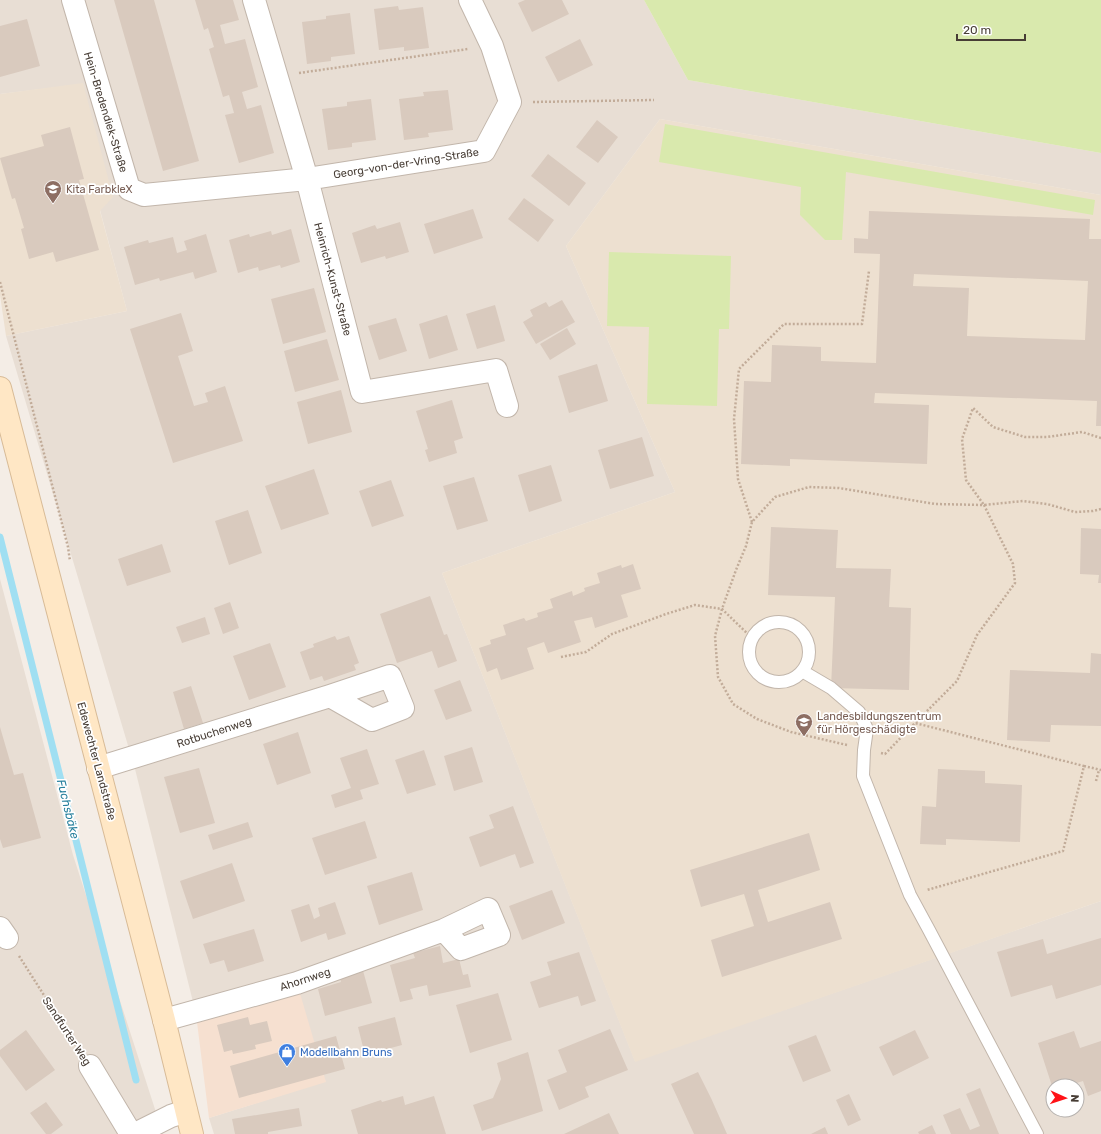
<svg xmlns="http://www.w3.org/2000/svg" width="1101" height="1134" viewBox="0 0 1101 1134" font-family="Rubik,sans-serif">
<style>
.residential{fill:#e8ded4;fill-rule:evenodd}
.commercial{fill:#f6e0d0}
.education{fill:#ede0d0}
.green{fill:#d9e9ad}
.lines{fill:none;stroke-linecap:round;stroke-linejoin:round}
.stream{stroke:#a0dff2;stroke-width:7}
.building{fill:#d9cabe;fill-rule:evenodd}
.lane-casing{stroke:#c2b6ab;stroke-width:14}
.street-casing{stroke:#c2b6ab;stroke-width:24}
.secondary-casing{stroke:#d8bb97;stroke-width:24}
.path{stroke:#c2ac99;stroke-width:2.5;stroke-dasharray:2 2;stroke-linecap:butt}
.lane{stroke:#fff;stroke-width:12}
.street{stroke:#fff;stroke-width:22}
.secondary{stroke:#ffe7c5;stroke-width:22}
.labels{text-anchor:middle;stroke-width:3.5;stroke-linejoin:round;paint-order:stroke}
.street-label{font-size:11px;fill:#473d35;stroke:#fff}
.education-label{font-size:11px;fill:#785e54;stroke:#fff;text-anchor:start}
.shop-label{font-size:11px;fill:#366cbe;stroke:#fff;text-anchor:start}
.water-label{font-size:12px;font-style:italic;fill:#27809d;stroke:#fff}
</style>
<rect width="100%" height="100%" fill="#f4ede6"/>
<path class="residential" d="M0 0H644L688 80 1101 153V195L660 119 566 246 675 492 442 573 635 1061 1101 901V1134H214L209 1118 326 1081 196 1014 135 769 6 336 127 311 100 210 83 84 0 94ZM1053 1086H1077V1110H1053Z
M0 579 73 855 163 1134H0Z"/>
<path class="commercial" d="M297 983 326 1082 209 1118 196 1014Z"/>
<path class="education" d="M83 83 113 197 100 211 127 311 6 336 0 295V94Z
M660 119 1101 195V901L635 1062 442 573 675 492 566 246Z"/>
<path class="green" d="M644 0H1101V153L688 80Z
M665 124 1095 200 1093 215 846 172 842 240H825L800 215 801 187 659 162Z
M609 252 731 256 729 329H719L717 406 647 404 649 327 607 326Z"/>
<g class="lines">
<path class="stream" d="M0 537 136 1080"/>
</g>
<path class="building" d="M114 0H154L199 161 163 171Z
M195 0H233L239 20 220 25 225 44 245 39 258 87 242 92 247 109 261 105 274 153 239 163 225 115 234 113 229 95 223 97 209 49 214 47 208 28 204 30Z
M525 0H562L569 14 532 32 518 3Z
M398 6 399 10 423 7 429 48 404 51V47L379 50 374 9Z
M350 13 355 54 331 57V61L307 64 302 22 326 19V16Z
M27 19 40 66 0 77V26Z
M580 39 593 65 558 82 545 57Z
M448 90 453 130 428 133 429 137 404 140 399 99 424 96 423 92Z
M371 99 376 140 352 143V147L328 150 322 109 347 106V102Z
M597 120 618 137 598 163 576 147Z
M70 127 84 179 79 180 99 250 56 262 53 252 29 259 21 229 24 228 15 198 12 199 0 158 44 146 41 135Z
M548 154 586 183 569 206 531 176Z
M524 198 554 220 538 242 508 219Z
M473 209 483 238 434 254 424 224Z
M869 211 1090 219 1089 239H1101V426H1096L1097 401 875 393 874 403 929 405 927 464 790 459V466L741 464 744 381 771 382 772 345 821 347V361L876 363 880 254 854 253V238L868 239ZM914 274 1088 281 1085 340 967 336 969 288 913 286Z
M400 222 409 252 386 259 385 256 361 263 352 233 375 225 377 229Z
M291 229 300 262 281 268 280 265 259 271 258 267 238 273 229 240 249 234 250 237 271 231 272 235Z
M206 234 217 272 195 279 193 272 160 281 159 278 135 285 124 247 148 240 149 243 173 237 177 253 187 250 184 241Z
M314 288 326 332 283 344 271 299Z
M562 300 575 322 536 344 523 322 533 316 530 310 546 302 549 307Z
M495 305 505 341 477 349 466 314Z
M181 313 193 351 178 356 194 406 208 402 205 393 225 386 243 441 173 463 130 329Z
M447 315 458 350 429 359 419 324Z
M396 318 407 351 379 360 368 326Z
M567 328 576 344 550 360 540 344Z
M327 339 339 380 295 392 284 351Z
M597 364 608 401 569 413 558 376Z
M341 390 352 432 308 444 297 402Z
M452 400 463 438 454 441 457 453 429 462 425 450 428 449 416 411Z
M642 437 654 476 610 489 598 450Z
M551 465 562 501 529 512 518 475Z
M314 469 329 514 281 530 265 486Z
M474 477 488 521 457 530 443 486Z
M391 480 404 516 372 527 359 491Z
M248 510 262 553 229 565 215 521Z
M771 527 838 530 836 568 891 569 889 607 911 608 909 690 831 688 835 597 768 595Z
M1081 528 1101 529V583H1098L1099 575 1080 574Z
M162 544 171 572 127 586 118 559Z
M633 564 641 589 621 595 628 617 595 628 592 617 574 621 581 642 548 653 544 642 527 648 534 669 501 680 497 668 487 672 479 648 491 644 490 640 506 635 503 625 524 618 526 621 538 617 537 613 553 608 550 599 572 591 573 596 585 591 584 588 600 583 597 573 621 565 622 568Z
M430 596 444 635 447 634 457 661 438 668 432 651 397 663 380 614Z
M230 602 239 628 223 634 214 608Z
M205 617 210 634 182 643 176 627Z
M335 636 337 640 349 636 359 663 354 665 356 670 324 681 322 676 310 680 300 652 314 647 313 644Z
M270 643 286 687 249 700 233 656Z
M1091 653 1101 654V726L1051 725 1050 742 1007 740 1010 670 1090 673Z
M460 680 472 711 446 720 434 690Z
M191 686 203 723 184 729 173 692Z
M0 727 14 775 23 773 41 838 3 848 0 839Z
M298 732 311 773 277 785 263 744Z
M472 747 483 782 454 791 444 756Z
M367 749 379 784 360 790 363 799 335 808 331 795 351 788 340 758Z
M424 750 436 785 407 794 395 760Z
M199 768 215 823 180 833 164 777Z
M938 769 985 771V783L1022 785 1020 842 946 839V845L920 844 922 806 936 807Z
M513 806 534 863 520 868 515 854 480 867 469 837 494 828 489 815Z
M365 821 377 858 325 875 312 838Z
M248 822 253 837 213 850 208 835Z
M809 833 820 870 758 890 768 922 830 902 842 939 722 977 711 940 754 926 744 894 701 907 690 870Z
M232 863 245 901 193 919 180 881Z
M412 872 423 910 379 925 367 886Z
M552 890 565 923 522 940 509 906Z
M335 902 346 934 328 940 326 933 301 942 291 910 309 904 314 919 320 916 318 908Z
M254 929 264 961 228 972 224 960 210 964 203 944Z
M1101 938V985L1056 999 1052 985 1011 997 997 952 1043 939 1047 954Z
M440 946 443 963 459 959 463 975 468 974 471 987 429 996 427 985 410 989 413 999 400 1002 390 965 415 958 413 953Z
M579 952 596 1001 581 1006 578 996 539 1008 530 982 551 975 547 962Z
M362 967 372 1003 325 1016 318 989 341 982 339 974Z
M498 993 512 1040 470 1053 456 1005Z
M248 1017 250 1025 267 1021 272 1041 255 1045 256 1049 233 1054 232 1050 224 1052 217 1025Z
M395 1017 402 1045 365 1055 358 1027Z
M610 1029 628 1070 585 1087 589 1097 559 1110 547 1080 567 1072 558 1050Z
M26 1030 55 1070 26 1091 0 1056V1050Z
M915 1030 929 1058 893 1076 879 1047Z
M1074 1031 1080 1048 1101 1041V1091L1088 1096 1083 1081 1067 1086H1052L1038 1043Z
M816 1035 831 1071 803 1082 788 1046Z
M336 1036 345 1069 239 1098 230 1066Z
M528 1052 543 1111 482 1131 473 1105 493 1098 501 1079 497 1063Z
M698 1072 711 1098 727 1134H694L671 1084Z
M980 1088 999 1134H951L943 1115 960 1108 970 1130 980 1126 966 1094Z
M849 1094 861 1120 848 1126 836 1100Z
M403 1096 405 1105 434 1096 446 1134H358L351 1110 381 1100 382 1102Z
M46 1102 63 1125 51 1134H46L30 1113Z
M299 1108 302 1126 268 1132V1134H235L232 1119Z
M609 1113 619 1134H564Z
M932 1125 936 1134H919L918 1132Z
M825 1127 828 1134H811Z"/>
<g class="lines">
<defs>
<path id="lane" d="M749 652a30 30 0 1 1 60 0a30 30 0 1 1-60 0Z
M802 671 831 688 859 712 867 729 864 750 863 776 910 895 929 930 1037 1134"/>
<path id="street" d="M73 0 129 189 144 195 307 179 484 151 510 102 492 46 470 0
M254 0 307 179 362 392 496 370 507 406
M98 768 330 696 390 676 403 708 372 720 330 696
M0 928 7 938
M164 1020 297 983 444 930 488 909 499 935 461 949 444 930
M90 1066 131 1134
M135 1134 171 1116 186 1111"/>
<path id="secondary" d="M0 388 164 1020 192 1134"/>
</defs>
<use href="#lane" class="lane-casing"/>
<use href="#street" class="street-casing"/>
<use href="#secondary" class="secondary-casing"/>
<path class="path" d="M299 73 468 49
M533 102 654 100
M0 282 68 547 70 561
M1101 438 1082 432 1047 437H1025L993 427 973 408 962 439 966 480 984 505 1023 501 1047 504 1075 512 1093 511 1101 509
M752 522 738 479 734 419 739 369 784 324H862L869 271
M561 657 586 652 612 634 666 614 695 605 722 609 752 638
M847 745 791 732 757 719 733 704 718 677 715 636 722 609 736 570 746 546 752 522 775 497 809 487 839 488 935 504 984 505 1013 564 1015 583 977 635 957 681 915 723
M881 753 885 754 915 723 1084 766 1063 851 927 890
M1084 766 1101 770
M1096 781 1099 770
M19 956 77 1047"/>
<use href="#lane" class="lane"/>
<use href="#street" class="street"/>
<use href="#secondary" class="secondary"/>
</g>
<defs>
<symbol id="school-pin" viewBox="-11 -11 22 30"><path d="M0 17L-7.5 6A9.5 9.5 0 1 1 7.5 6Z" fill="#8d6e63" stroke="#fff"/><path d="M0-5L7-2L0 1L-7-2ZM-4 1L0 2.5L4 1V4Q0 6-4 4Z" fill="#fff"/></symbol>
<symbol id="shop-pin" viewBox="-11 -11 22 30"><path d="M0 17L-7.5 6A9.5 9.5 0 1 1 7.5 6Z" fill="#3f7fe0" stroke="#fff"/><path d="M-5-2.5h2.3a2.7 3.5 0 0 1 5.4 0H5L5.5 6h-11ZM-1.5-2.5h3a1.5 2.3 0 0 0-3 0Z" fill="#fff"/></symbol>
</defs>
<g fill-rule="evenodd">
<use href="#school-pin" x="43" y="179" width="20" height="27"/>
<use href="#school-pin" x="794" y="712" width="20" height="27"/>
<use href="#shop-pin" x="277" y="1042" width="20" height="27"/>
</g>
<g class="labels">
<g class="street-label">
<text transform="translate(106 112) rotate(73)" y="4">Hein-Bredendiek-Straße</text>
<text transform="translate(406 163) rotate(-9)" y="4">Georg-von-der-Vring-Straße</text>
<text transform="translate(333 279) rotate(75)" y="4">Heinrich-Kunst-Straße</text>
<text transform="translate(214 732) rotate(-18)" y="4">Rotbuchenweg</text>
<text transform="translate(97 761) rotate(75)" y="4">Edewechter Landstraße</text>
<text transform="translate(305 979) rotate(-18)" y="4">Ahornweg</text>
<text transform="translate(67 1031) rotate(57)" y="4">Sandfurter Weg</text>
</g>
<g class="education-label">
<text x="66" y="193">Kita FarbkleX</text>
<text x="817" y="720">Landesbildungszentrum<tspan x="817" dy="13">für Hörgeschädigte</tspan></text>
</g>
<g class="shop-label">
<text x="300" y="1056">Modellbahn Bruns</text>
</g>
<g class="water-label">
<text transform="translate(68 809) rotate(76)" y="4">Fuchsbäke</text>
</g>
</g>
<g transform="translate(1065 1098) rotate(93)"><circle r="19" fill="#ffffff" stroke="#b5b1ae"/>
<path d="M0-3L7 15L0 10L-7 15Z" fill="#ff1217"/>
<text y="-6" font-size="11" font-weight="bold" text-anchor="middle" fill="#473d35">N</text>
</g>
<path d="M957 34v6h68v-6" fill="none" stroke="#473d35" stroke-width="2"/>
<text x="963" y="34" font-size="12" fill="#473d35" stroke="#ffffff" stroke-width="3" paint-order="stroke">20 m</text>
</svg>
